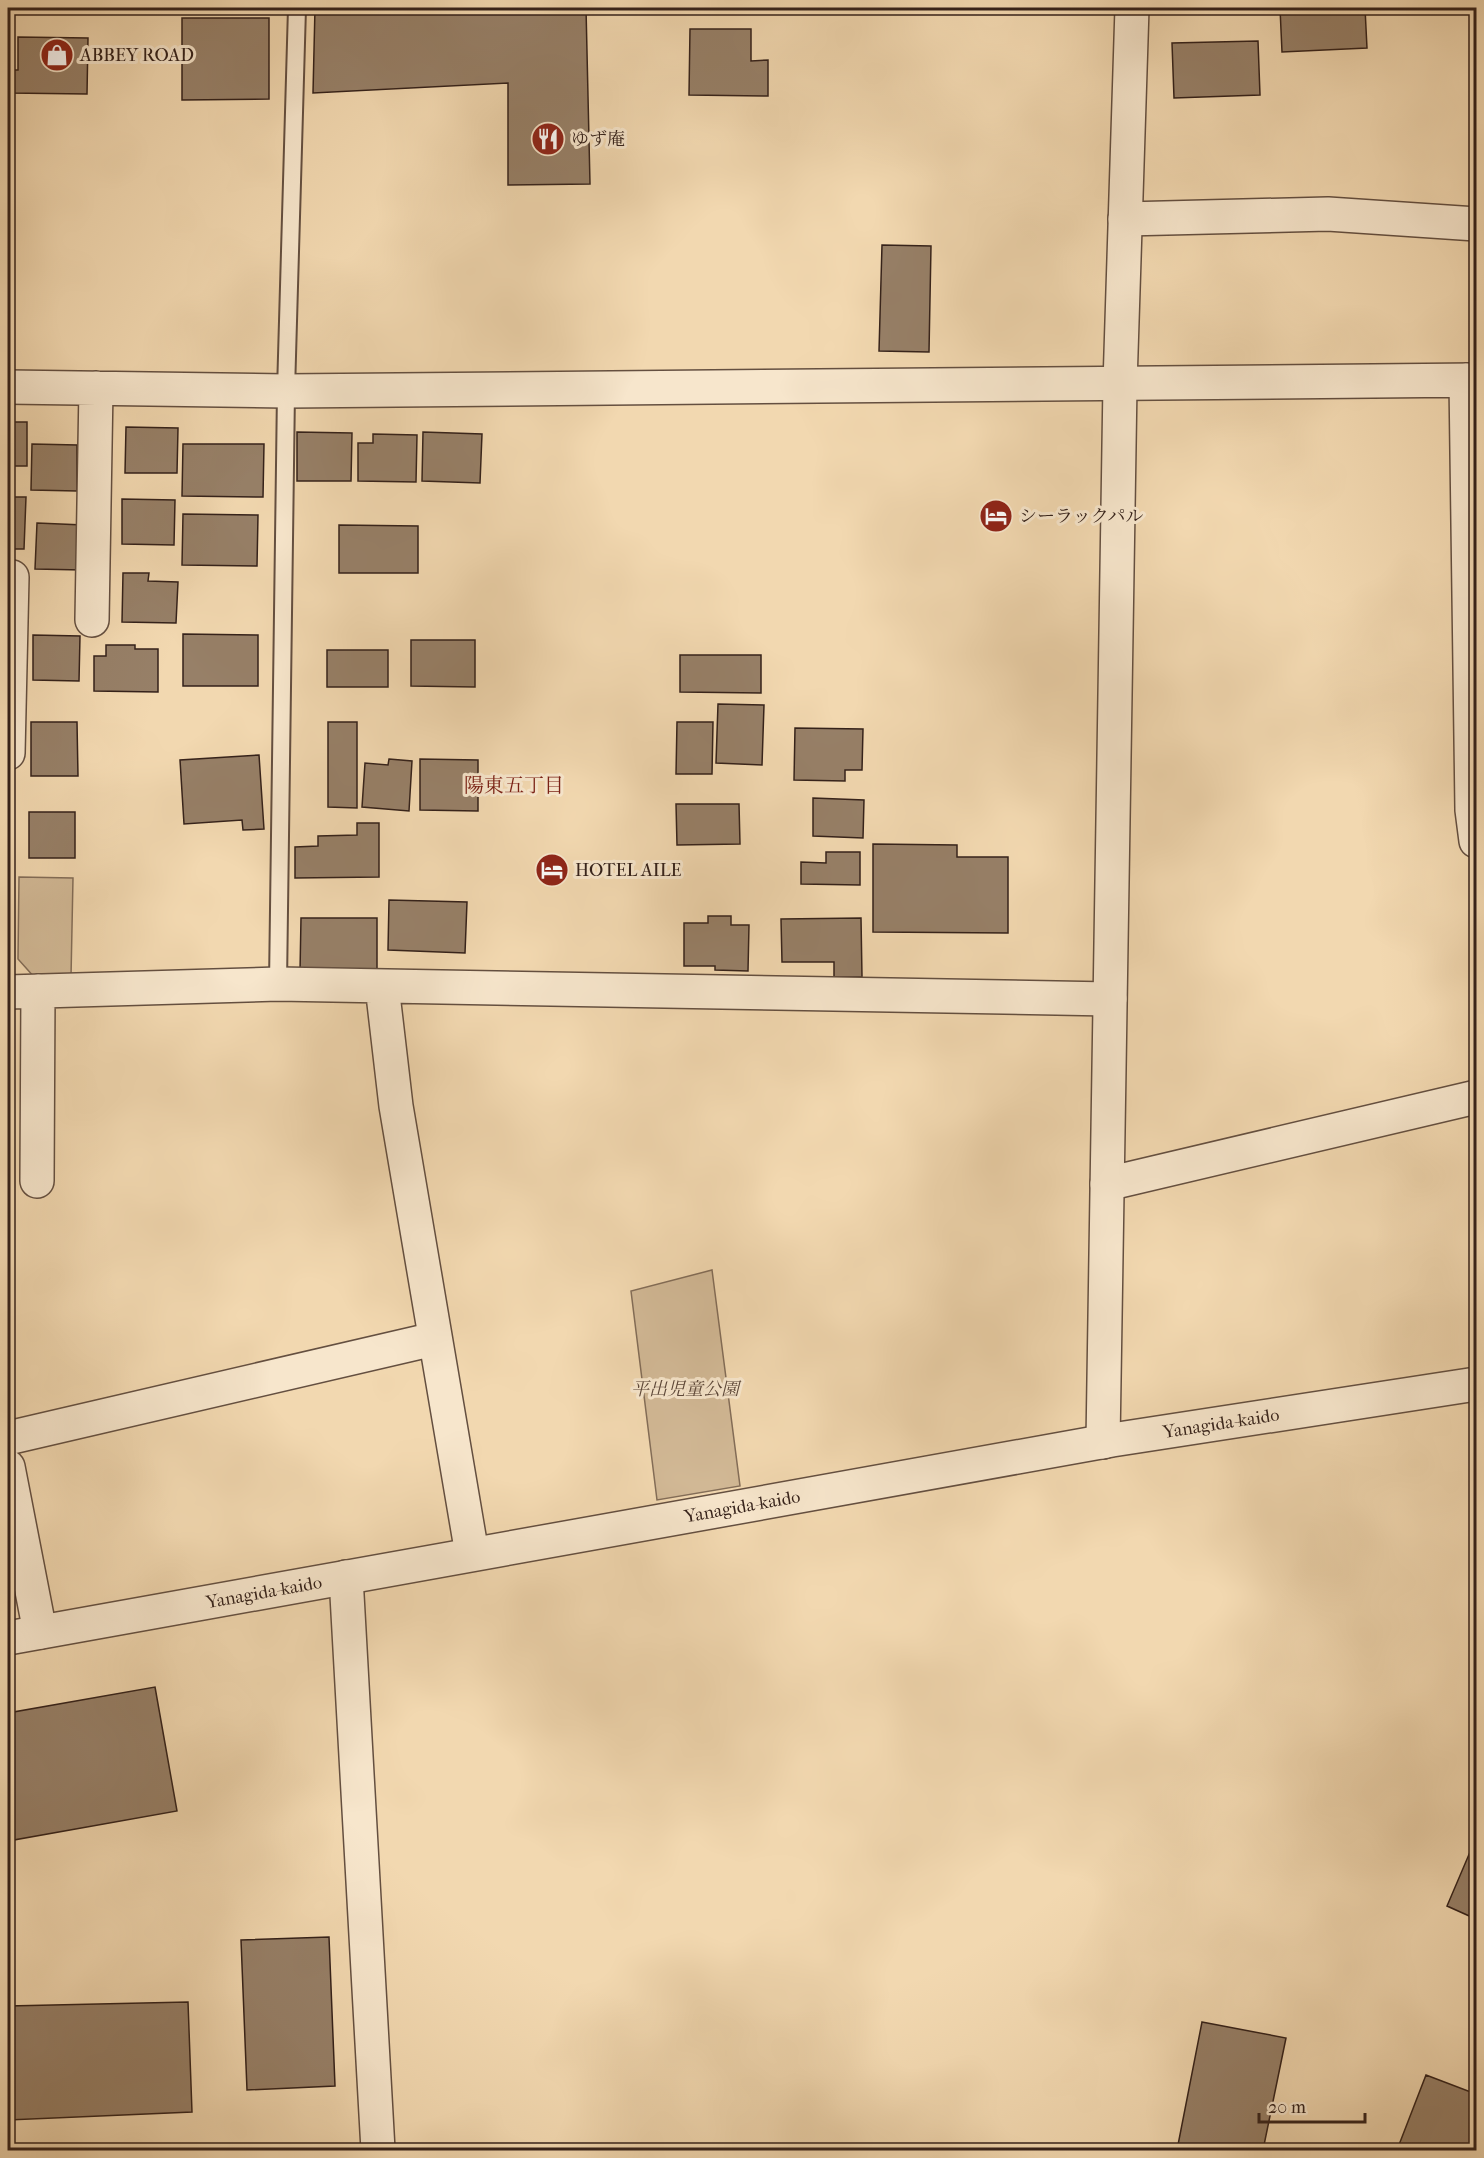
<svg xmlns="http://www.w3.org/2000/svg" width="1484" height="2158" viewBox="0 0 1484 2158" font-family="'IM FELL French Canon','Noto Serif JP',serif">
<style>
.green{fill:#d2b996;stroke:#836d58;stroke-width:1.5}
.building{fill:#978068;stroke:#34211a;stroke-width:1.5}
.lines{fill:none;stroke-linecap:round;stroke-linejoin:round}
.service-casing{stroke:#644f40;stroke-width:20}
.minor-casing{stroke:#644f40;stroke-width:36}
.tertiary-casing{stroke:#644f40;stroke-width:36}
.service{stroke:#f7e6cc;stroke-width:16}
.minor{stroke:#f7e6cc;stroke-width:33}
.tertiary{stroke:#f7e6cc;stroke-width:33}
.labels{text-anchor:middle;stroke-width:6;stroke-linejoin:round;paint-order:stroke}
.poi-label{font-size:18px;fill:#34211a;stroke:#f7e6cc;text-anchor:start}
.park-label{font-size:18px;font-style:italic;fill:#5c4739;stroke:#f7e6cc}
.street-label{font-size:18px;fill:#34211a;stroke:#f7e6cc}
.neighbourhood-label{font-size:20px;fill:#7a1f14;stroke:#f7e6cc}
</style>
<rect width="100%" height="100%" fill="#f2d8b0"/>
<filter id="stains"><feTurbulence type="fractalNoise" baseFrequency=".00333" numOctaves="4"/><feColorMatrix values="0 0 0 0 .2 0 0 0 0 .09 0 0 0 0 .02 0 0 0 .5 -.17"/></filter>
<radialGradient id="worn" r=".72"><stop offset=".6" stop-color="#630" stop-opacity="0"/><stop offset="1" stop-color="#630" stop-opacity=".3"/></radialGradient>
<path class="green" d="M19 877 73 878 71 977 35 978 18 959Z
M712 1270 740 1486 657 1500 631 1291Z"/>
<path class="building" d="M315 8H586L590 184 508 185V83L313 93Z
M1280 8H1365L1367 48 1282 52Z
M182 18H269V99L182 100Z
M690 29H751V61L768 60V96L689 95Z
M18 37 88 38 87 94 8 93V70H18Z
M1258 41 1260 95 1174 98 1172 43Z
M882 245 931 246 929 352 879 351Z
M8 422H27V466H8Z
M126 427 178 428 177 473H125Z
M297 432 352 433 351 481H297Z
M423 432 482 434 480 483 422 481Z
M373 434 417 435 416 482 358 481V443H373Z
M32 444 77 445V491L31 490Z
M183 444H264L263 497 182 496Z
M8 497H26L24 549H8Z
M122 499 175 500 174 545 122 544Z
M183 514 258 515 257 566 182 565Z
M37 523 83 525 82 570 35 569Z
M339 525 418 526V573H339Z
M123 573H149L148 581 178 582 176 623 122 622Z
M183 634 258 635V686H183Z
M33 635 80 636 79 681 33 680Z
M411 640H475V687L411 686Z
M106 645H135V649H158V692L94 691V656H106Z
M327 650H388V687H327Z
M680 655H761V693L680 692Z
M718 704 764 705 762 765 716 763Z
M31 722H77L78 776H31Z
M328 722H357V808L328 807Z
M677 722H713L712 774H676Z
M795 728 863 729 862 770H845V781L794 780Z
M259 755 264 829 243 830 242 820 184 824 180 760Z
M389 759 412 761 409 811 362 807 365 763 388 765Z
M420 759 478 760V811L420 810Z
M813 798 864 800 863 838 813 836Z
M676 804H739L740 844 677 845Z
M29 812H75V858H29Z
M357 823H379V877L295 878V847L318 846V836L357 835Z
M873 844 957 845V857H1008V933L873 932Z
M826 852H860V885L801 884V862L826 863Z
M389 900 467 902 465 953 388 950Z
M708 916H731V925H749L748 971 715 970V966H684V923H708Z
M301 918H377V973L300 972Z
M861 918 862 977H834V962H782L781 919Z
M155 1687 177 1811 8 1841V1713Z
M1476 1838V1919L1447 1906Z
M329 1937 335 2086 247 2090 241 1940Z
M188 2002 192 2112 8 2120V2006Z
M1202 2022 1286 2038 1263 2150H1177Z
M1426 2075 1476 2094V2144L1474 2150H1397Z"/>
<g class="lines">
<defs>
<path id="service" d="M278 984 286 391 297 8"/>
<path id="minor" d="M1125 219 1328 214 1476 224
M1466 380 1472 810 1476 841
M8 387 286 391 1476 380
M8 577H12L8 753
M92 620 96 388
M382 986 396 1106 472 1554
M8 992 278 984 1110 999
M37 1181 38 991
M1107 1184 1476 1097
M8 1438 434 1339
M8 1467 40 1632"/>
<g id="tertiary">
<path d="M1103 1442 1120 384 1132 8"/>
<path d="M346 1577 378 2150"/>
<path id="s1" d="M8 1638 1112 1440 1476 1384"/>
</g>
</defs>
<use href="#service" class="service-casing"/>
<use href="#minor" class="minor-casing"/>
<use href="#tertiary" class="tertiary-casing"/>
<use href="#service" class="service"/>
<use href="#minor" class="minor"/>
<use href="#tertiary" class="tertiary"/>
</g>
<defs>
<symbol id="shop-disc" viewBox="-11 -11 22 22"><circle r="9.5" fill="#8f2418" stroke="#f7e6cc"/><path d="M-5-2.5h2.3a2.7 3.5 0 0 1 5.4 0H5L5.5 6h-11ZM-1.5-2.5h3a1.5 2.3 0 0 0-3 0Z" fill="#fff"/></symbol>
<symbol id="restaurant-disc" viewBox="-11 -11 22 22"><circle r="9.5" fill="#8f2418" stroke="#f7e6cc"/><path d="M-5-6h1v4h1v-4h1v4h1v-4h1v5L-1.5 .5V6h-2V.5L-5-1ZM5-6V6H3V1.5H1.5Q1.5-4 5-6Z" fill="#fff"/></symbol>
<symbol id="hotel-disc" viewBox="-11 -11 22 22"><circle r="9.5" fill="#8f2418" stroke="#f7e6cc"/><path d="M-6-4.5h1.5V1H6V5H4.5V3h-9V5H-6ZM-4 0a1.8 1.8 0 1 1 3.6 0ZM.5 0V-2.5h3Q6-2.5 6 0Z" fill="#fff"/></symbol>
</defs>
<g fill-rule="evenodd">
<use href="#shop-disc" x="38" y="36" width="38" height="38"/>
<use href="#restaurant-disc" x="529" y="120" width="38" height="38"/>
<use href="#hotel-disc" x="977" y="497" width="38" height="38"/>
<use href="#hotel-disc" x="533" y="851" width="38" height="38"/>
</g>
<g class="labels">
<g class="poi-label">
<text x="80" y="61">ABBEY ROAD</text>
<text x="571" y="145">ゆず庵</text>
<text x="1019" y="522">シーラックパル</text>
<text x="575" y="876">HOTEL AILE</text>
</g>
<g class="park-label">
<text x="685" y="1395">平出児童公園</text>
</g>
<g class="street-label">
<text dy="6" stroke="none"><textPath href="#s1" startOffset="1232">Yanagida-kaido</textPath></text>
<text dy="6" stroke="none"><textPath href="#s1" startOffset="746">Yanagida-kaido</textPath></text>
<text dy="6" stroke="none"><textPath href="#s1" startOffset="260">Yanagida-kaido</textPath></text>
</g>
<g class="neighbourhood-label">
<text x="514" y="792">陽東五丁目</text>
</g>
</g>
<rect width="1484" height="2158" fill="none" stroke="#f2d8b0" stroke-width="30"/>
<rect x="9" y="9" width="1466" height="2140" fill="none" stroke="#34211a" stroke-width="3"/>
<rect x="15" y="15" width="1454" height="2128" fill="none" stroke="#34211a" stroke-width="1.5"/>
<path d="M1259 2113v9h106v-9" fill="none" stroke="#34211a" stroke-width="3"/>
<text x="1268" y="2113" font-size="18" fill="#34211a" stroke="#f7e6cc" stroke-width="4.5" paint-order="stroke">20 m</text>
<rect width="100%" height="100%" filter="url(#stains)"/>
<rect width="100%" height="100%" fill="url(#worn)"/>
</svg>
